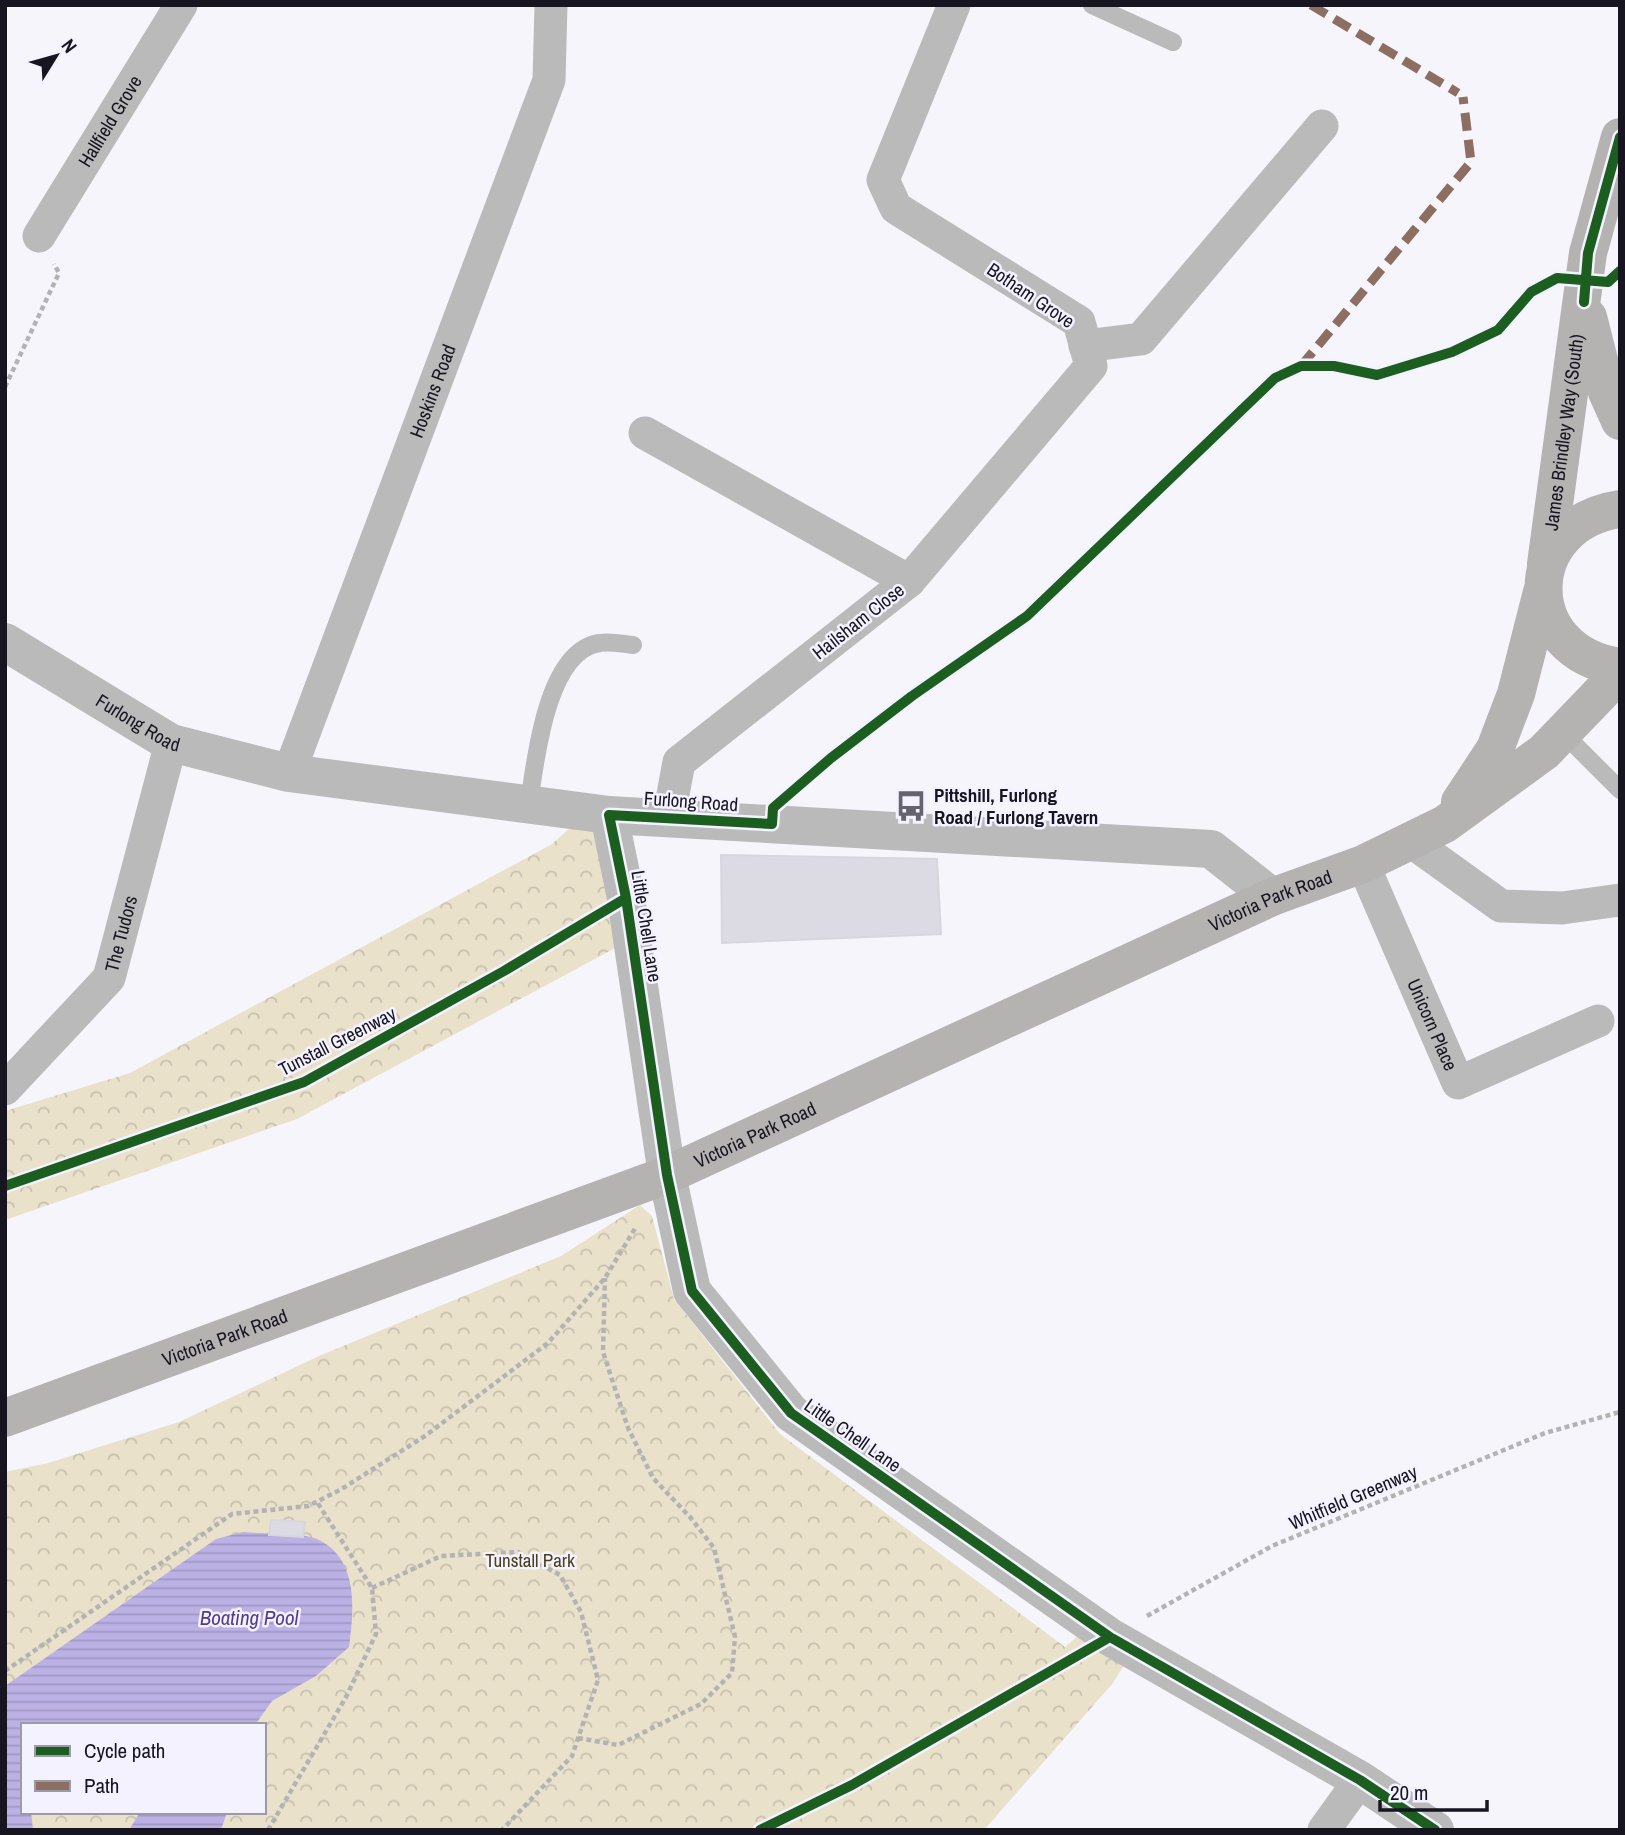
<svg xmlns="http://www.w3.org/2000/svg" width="1625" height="1835" viewBox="0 0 1625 1835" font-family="'Archivo Narrow',sans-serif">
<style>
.park{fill:url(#park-crowns);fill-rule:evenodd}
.water{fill:url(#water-rules)}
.building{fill:#dcdbe4;stroke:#d7d6df;stroke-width:2}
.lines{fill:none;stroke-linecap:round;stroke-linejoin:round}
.path{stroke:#b4b3b4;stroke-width:4.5;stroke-dasharray:5 3.5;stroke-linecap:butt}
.service{stroke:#bababa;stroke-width:18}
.minor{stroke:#bababa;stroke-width:33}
.tertiary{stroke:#bababa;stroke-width:38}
.primary{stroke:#b5b2b2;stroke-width:38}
.quiet{stroke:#8d6e63;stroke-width:9;stroke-dasharray:18 9;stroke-linecap:butt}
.cycleway-casing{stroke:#f4f2ff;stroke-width:15}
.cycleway{stroke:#1b5e20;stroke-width:10}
.labels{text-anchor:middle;stroke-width:5;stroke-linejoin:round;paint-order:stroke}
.street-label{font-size:19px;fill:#171520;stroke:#f4f2ff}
.poi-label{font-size:19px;font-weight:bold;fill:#171520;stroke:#f4f2ff;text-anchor:start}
.park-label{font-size:19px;fill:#4a401d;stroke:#f4f2ff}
.water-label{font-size:21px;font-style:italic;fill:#543b8f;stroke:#f4f2ff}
</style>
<defs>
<pattern id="park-crowns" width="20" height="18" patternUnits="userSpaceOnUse" patternTransform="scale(1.75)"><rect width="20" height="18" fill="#e9e1ca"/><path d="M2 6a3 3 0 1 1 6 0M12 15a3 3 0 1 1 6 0" fill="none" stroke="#c7c0ad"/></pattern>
<pattern id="water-rules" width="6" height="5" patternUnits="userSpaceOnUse" patternTransform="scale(1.75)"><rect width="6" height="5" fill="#bcb1e5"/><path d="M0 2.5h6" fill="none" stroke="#a197c4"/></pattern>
</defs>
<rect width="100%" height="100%" fill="#f6f5fc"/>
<path class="park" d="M588 812 632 939 297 1119 5 1220V1111L130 1073 552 844Z
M640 1205 652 1216 674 1299 780 1434 1065 1647 1092 1624 1133 1651 1113 1683 984 1830H5V1472L48 1463 179 1422 319 1356 561 1256ZM23 1725H264V1812H23Z"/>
<path class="water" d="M243 1532C262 1534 304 1532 319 1540 359 1560 354 1610 349 1647L316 1676 272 1701 255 1725H23V1812H31L33 1830H5V1686L216 1539Z
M140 1812H227L221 1830H129Z"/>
<path class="building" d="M721 855 937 859 941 934 722 943Z
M271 1520 305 1522 303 1537 269 1535Z"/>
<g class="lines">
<path class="path" d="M5 387 59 273 54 264
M372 1588 441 1556 518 1552 560 1575 581 1612 598 1680 572 1756 502 1830
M1147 1616 1272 1546 1545 1433 1620 1412
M5 1671 232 1514 308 1506 340 1490 425 1436 548 1343 605 1278 636 1227
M578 1738 618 1745 701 1704 732 1673 735 1637 714 1548 690 1517 653 1478 628 1428 603 1352 605 1278
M268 1830 346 1697 376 1634 372 1588 317 1502"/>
<path class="service" d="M1092 5 1173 42
M1562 732 1620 790
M529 804C535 763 546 650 600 643 610 641 623 644 633 645"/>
<g class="minor">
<path id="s1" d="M39 236 181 5"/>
<path d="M1085 346 1141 339 1322 126"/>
<path d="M645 433 909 581 679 762 669 816"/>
<path d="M909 581 1091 366 1079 322 896 208 883 180 954 5"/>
<path id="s2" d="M289 773 549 80 551 5"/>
<path d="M1412 842 1501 906 1562 908 1620 900"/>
<path id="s3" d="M1363 864 1458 1083 1598 1021"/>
<path id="s4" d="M5 1089 109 978 171 743"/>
<path d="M1324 1830 1360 1780"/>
</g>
<g class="tertiary">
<path id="s5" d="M5 642 171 743 289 773 609 815 1211 849 1272 897"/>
<path d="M609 815 626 898 667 1175 692 1291 791 1413 1110 1637 1360 1780 1435 1830"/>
</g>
<g class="primary">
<path d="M1588 317 1607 392 1620 421"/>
<path d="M1620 509C1518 524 1518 653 1620 667"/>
<path id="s6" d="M1546 564 1588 253 1620 137"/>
<path d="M1460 802 1495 749 1516 694 1542 592"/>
<path id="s7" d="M5 1418 667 1175 1272 897 1363 864 1445 824 1544 752 1620 673"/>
</g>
<path class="quiet" d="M1311 5 1458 93
M1301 366 1471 162 1463 97"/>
<defs>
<path id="cycleway" d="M1584 302 1588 253 1620 137
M5 1186 304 1082 504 971 626 898
M760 1830 852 1785 1110 1637
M1435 1830 1360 1780 1110 1637 791 1413 692 1291 667 1175 626 898 609 815 772 824 773 808 831 758 912 696 1027 616 1275 378 1301 366H1334L1377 375 1452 352 1498 330 1531 292 1557 278 1608 282 1620 271"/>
</defs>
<use href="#cycleway" class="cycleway-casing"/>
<use href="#cycleway" class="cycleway"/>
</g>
<defs>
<symbol id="bus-bare" viewBox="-9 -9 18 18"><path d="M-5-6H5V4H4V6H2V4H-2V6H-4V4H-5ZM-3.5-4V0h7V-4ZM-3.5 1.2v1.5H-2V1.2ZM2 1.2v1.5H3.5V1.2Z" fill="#65636d" stroke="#f4f2ff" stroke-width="2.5" paint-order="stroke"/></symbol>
</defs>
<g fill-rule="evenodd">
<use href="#bus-bare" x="889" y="784" width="44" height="44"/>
</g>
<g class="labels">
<g class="street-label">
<text dy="7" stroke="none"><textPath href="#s1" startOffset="135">Hallfield Grove</textPath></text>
<text transform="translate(1031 295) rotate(34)" y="7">Botham Grove</text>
<text dy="7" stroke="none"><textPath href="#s2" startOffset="408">Hoskins Road</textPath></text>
<text dy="7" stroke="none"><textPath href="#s6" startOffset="133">James Brindley Way (South)</textPath></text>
<text transform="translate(858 621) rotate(-38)" y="7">Hailsham Close</text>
<text dy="7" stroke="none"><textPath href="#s5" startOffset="156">Furlong Road</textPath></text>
<text transform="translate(691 801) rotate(4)" y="7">Furlong Road</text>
<text dy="7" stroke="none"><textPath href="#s7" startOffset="1368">Victoria Park Road</textPath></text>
<text transform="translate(647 926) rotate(81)" y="7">Little Chell Lane</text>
<text dy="7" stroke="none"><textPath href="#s4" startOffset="198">The Tudors</textPath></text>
<text dy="7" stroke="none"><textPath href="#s3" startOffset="175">Unicorn Place</textPath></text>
<text transform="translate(337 1041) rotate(-27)" y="7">Tunstall Greenway</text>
<text dy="7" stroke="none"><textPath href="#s7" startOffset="802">Victoria Park Road</textPath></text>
<text dy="7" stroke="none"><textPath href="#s7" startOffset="234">Victoria Park Road</textPath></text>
<text transform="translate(853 1435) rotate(35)" y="7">Little Chell Lane</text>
<text transform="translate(1353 1497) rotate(-23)" y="7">Whitfield Greenway</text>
</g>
<g class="poi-label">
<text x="934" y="802">Pittshill, Furlong<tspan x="934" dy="22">Road / Furlong Tavern</tspan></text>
</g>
<g class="park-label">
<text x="530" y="1567">Tunstall Park</text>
</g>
<g class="water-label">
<text x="249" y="1625">Boating Pool</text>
</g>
</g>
<rect width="1625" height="1835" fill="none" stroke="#171520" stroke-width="14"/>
<rect x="21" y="1723" width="245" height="91" fill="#f4f2ff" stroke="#9c9aa6" stroke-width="2"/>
<rect x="35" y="1746" width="35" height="10" fill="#1b5e20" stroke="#9c9aa6" stroke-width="2"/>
<text x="84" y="1758" font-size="21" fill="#171520">Cycle path</text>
<rect x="35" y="1781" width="35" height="10" fill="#8d6e63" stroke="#9c9aa6" stroke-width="2"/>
<text x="84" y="1793" font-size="21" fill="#171520">Path</text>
<g transform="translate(56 56) rotate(53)" stroke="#f4f2ff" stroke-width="5" paint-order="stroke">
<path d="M0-5L12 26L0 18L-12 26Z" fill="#171520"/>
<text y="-10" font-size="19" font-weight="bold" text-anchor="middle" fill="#171520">N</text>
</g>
<path d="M1380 1800v10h107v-10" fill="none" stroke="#171520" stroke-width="3.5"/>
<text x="1390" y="1800" font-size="21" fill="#171520" stroke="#f4f2ff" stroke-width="5" paint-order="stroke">20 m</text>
</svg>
